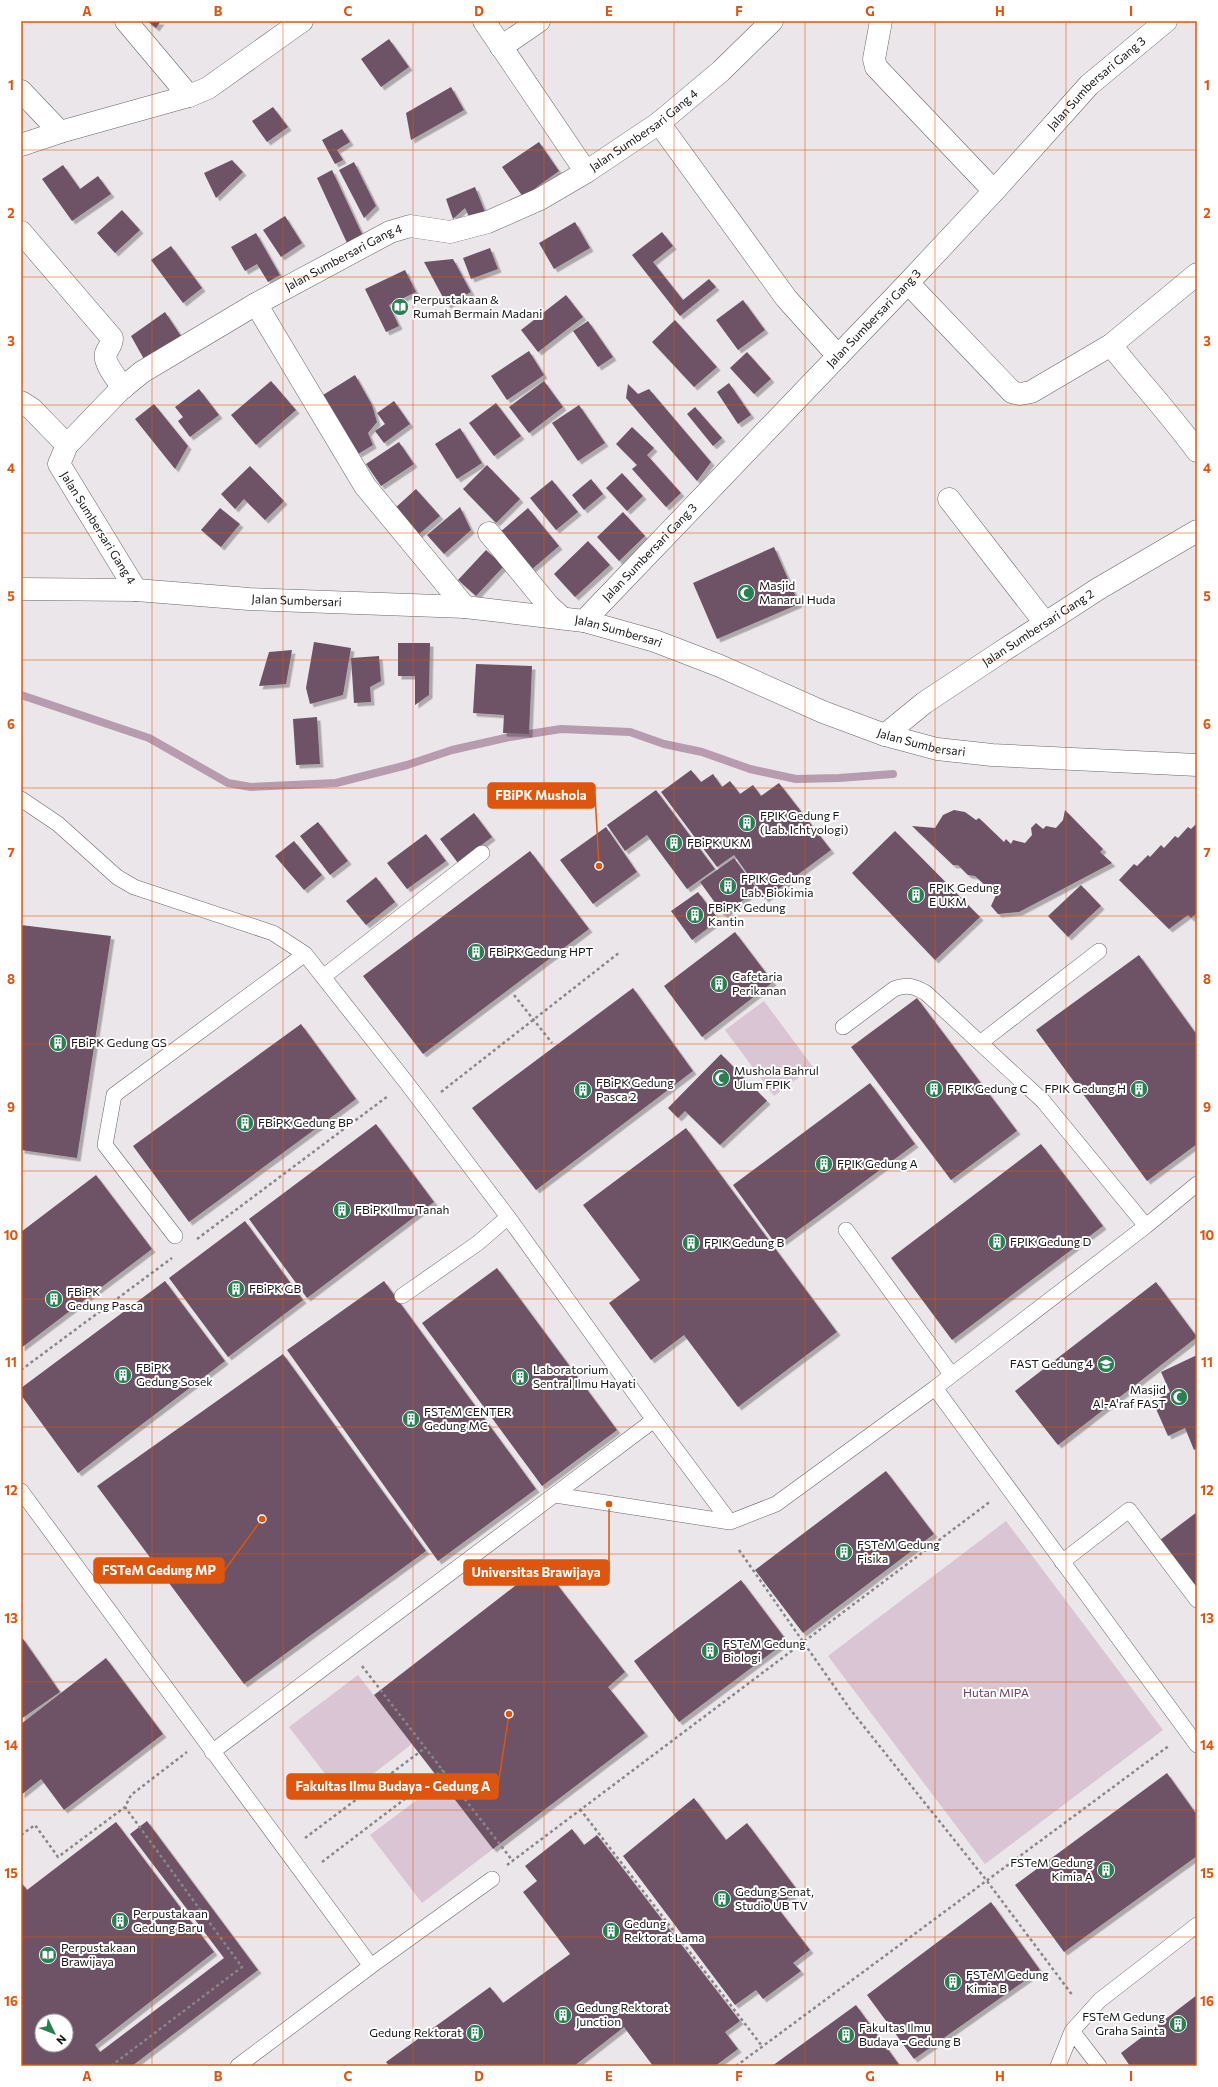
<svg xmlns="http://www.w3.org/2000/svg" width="1218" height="2087" viewBox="0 0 1218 2087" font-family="Commissioner,sans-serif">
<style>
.green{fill:#d9c5d3}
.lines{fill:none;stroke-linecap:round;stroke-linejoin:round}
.stream{stroke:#b79baf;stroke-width:8}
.building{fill:#6d5365;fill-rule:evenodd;filter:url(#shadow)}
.service-casing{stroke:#696467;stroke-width:16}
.minor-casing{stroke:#696467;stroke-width:23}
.primary-casing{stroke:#696467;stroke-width:23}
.path{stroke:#898689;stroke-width:2.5;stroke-dasharray:3 3;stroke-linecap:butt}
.service{stroke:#fff;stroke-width:15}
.minor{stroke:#fff;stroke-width:22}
.primary{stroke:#fff;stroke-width:22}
.grid{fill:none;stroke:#de560d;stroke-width:1;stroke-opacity:0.55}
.labels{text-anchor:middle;stroke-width:4;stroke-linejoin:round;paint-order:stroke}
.street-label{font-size:12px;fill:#181718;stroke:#fff}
.poi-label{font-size:12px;fill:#181718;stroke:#fff;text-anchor:start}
.park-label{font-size:12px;fill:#6a4160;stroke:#fff}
.leader{fill:none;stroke:#de560d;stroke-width:1.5}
.callout-dot{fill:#de560d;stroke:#fff;stroke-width:1.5}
.callout{fill:#de560d;stroke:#de560d;stroke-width:1.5}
.callout-label{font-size:13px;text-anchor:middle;font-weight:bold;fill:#fff}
.neatline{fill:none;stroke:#de560d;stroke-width:1.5}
.grid-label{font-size:13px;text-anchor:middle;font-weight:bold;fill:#de560d}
</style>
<defs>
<filter id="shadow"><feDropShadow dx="3.5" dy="3.5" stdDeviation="0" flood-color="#0004"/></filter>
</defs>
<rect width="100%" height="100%" fill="#ebe6ea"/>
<path class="green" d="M764 1001 813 1067 774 1096 725 1030Z
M1006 1521 1163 1730 985 1864 828 1656Z
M358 1675 412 1744 343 1797 289 1727Z
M441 1782 493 1849 422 1903 370 1835Z"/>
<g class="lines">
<path class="stream" d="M21 695 149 738 228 783 251 787 336 783 407 765 452 750 510 737 561 729 630 732 664 744 702 752 750 769 796 779 839 778 893 774"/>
</g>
<path class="building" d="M147 21H161L156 28Z
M389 39 409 67 381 87 361 59Z
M451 87 464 110 411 140 406 113Z
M273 107 288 127 267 142 252 121Z
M342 129 350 142 337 150 343 160 335 164 322 140Z
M539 142 559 171 523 197 502 167Z
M232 160 243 172 216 198 204 173Z
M354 162 376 206 364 218 339 170Z
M63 165 80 189 98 176 111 194 72 221 42 179Z
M332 170 363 236 347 243 317 178Z
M475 187 485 212 472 223 465 208 453 219 446 199Z
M122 210 140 230 115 253 97 233Z
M285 216 302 243 281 257 263 230Z
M575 222 590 248 554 269 539 243Z
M662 232 673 246 653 262 683 300 709 279 716 287 680 316 632 255Z
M256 233 280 275 268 282 257 264 245 271 231 247Z
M171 246 202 288 183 303 151 260Z
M490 248 498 269 471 279 463 258Z
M453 259 471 292 447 305 424 262Z
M405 270 416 292 389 305 399 326 386 332 365 289Z
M566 295 583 317 538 352 521 330Z
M743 300 765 330 738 350 716 320Z
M165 312 181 336 145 361 131 336Z
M675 320 717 367 694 387 652 342Z
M588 321 613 357 598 367 573 331Z
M529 351 544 375 507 400 491 376Z
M747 352 771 379 754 394 730 368Z
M355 375 372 405 377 422 368 433 373 445 358 454 323 395Z
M271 381 296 410 256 445 231 415Z
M544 381 563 407 529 433 509 407Z
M729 383 751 415 738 424 717 392Z
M628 384 638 394 649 389 711 462 697 481 626 398Z
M199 389 219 415 190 437 178 421 183 417 175 407Z
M394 401 410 424 384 443 375 431 385 424 377 413Z
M496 403 521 436 494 456 469 423Z
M154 404 188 446 175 469 135 419Z
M579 405 605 443 578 461 552 423Z
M695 407 722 438 713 446 687 414Z
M632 427 654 448 647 455 681 493 666 507 632 469 637 465 616 444Z
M460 428 482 463 457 479 435 444Z
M399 442 414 464 381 486 366 464Z
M487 465 520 499 496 523 463 489Z
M250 466 284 501 265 520 244 499 235 509 221 494Z
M622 473 643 496 627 511 606 488Z
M591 479 603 494 584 510 572 495Z
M552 480 578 512 556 530 530 498Z
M416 489 440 516 418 535 394 509Z
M460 507 471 530 444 554 427 535Z
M220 508 240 524 221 547 201 530Z
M528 508 559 546 531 570 499 533Z
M623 512 645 536 619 561 597 537Z
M588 541 610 565 575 597 554 574Z
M774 547 799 604 717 639 693 583Z
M486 550 504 566 476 596 458 580Z
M314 642 351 648 343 695 310 704 306 688Z
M398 643H430L429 695 415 705V676H398Z
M292 650 286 684 259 686 269 652Z
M379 656 381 681 370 687 371 702 354 703 351 658Z
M476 664 532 666 529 734 503 733 504 715 473 713Z
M317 717 320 764 296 765 293 719Z
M691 770 701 782 713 774 722 787 730 781 740 794 753 785 761 796 779 783 831 850 765 899 734 855 717 867 661 792Z
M656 790 715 869 687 889 647 835 625 851 607 825Z
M954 810 965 812 976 820 979 818 1004 842 1006 839 1011 844 1013 840 1025 843 1032 835 1031 828 1036 823 1043 829 1046 826 1056 828 1063 820 1065 810 1103 849 1100 852 1112 863 1019 912 998 914 991 906 996 895 975 876 968 875 958 865H953L912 826 935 828 943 815Z
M474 813 492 837 458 863 440 839Z
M318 822 348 861 330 875 300 836Z
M1197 823V913L1191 918 1188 915 1169 929 1119 880 1134 864 1137 866 1148 855 1150 857 1161 845 1164 848 1175 836 1178 838 1188 827 1191 829Z
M606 827 637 872 593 904 560 860Z
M895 831 980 917 935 960 852 873Z
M426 834 446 861 407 889 387 863Z
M294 841 322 875 304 890 275 856Z
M530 851 589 929 423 1054 363 976Z
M734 858 757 889 724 915 700 882Z
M376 877 395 902 366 925 346 901Z
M1081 885 1101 906 1068 937 1048 916Z
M698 892 719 920 692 940 671 911Z
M21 925 111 936 77 1158 21 1150Z
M735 932 773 982 702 1037 664 986Z
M1139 955 1197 1035V1144L1147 1181 1036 1030Z
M633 988 693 1071 536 1190 472 1108Z
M917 998 1017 1131 951 1180 851 1047Z
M301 1024 356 1099 189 1222 133 1146Z
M721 1054 767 1101 720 1145 685 1111 678 1118 668 1108Z
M870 1083 915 1144 777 1246 733 1185Z
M376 1124 434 1202 307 1298 249 1219Z
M686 1128 837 1332 738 1407 684 1335 651 1360 609 1303 640 1280 583 1205Z
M1041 1144 1103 1226 952 1340 891 1258Z
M96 1175 152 1249 21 1348V1232Z
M245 1221 303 1300 228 1357 169 1278Z
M497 1268 617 1430 542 1486 422 1323Z
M165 1281 225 1361 78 1473 21 1395V1388Z
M384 1281 536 1489 438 1561 287 1350Z
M1156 1282 1197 1337 1058 1445 1015 1391Z
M283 1354 426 1551 244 1684 97 1486Z
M1197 1355V1448L1194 1450 1185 1428 1168 1436 1153 1402 1170 1392 1161 1372Z
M886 1471 934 1534 803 1633 755 1570Z
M1197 1512V1588L1160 1540Z
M542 1565 625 1672 608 1687 645 1733 493 1849 374 1695Z
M741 1580 787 1641 679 1722 634 1661Z
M21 1636 60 1692 21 1719Z
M106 1658 163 1734 64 1810 41 1779 21 1795V1724Z
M1167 1773 1197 1815V1856L1064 1952 1015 1885Z
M694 1798 726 1840 747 1823 798 1891 777 1907 810 1950 793 1963 801 1971 763 1999 756 1990 735 2005 623 1856Z
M147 1821 258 1970 132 2066H21V1882L27 1890 116 1822 214 1952 95 2045 100 2052 224 1958 130 1834ZM42 2021H66V2045H42Z
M572 1829 584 1845 597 1835 740 2021 725 2032 738 2049 715 2066H653L624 2027 574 2066H389L386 2062 490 1987 503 2003 570 1954 523 1892 537 1881 525 1866Z
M991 1902 1040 1970 914 2059 867 1995Z
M1197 1995V2066H1130L1121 2053Z
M856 2005 900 2066H772Z"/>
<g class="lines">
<defs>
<path id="service" d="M21 799 58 824 117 877 134 887 273 933 305 954 406 1082 508 1217 654 1420 730 1522
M323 977 482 853
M843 1027 894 989C907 984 914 986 926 993L1043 1101 1146 1226
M980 1043 1099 951
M846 1230 951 1374
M175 1236 105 1145 114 1095 305 954
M402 1296 478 1243 508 1217
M935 1388 1197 1745
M21 1491 371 1966 238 2066
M555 1495 730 1522 776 1504 935 1388 1146 1226 1197 1184
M1062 1562 1129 1510 1197 1600
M212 1752 654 1420
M371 1966 492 1879
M1072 2031 1099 2066
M1058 2066 1072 2031 1100 2000 1197 1925"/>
<g id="minor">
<path d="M126 21 189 96"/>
<path d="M484 21 586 172"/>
<path d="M881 21 874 59 876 67 994 191"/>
<path d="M501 47 539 21"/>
<path d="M21 91 60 132"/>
<path d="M659 123 786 298 838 356"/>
<path d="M21 145 60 132 189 96 208 88 302 21"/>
<path d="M21 232 112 338C112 345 108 348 106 353 103 363 118 380 123 388"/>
<path d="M908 283 1012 392 1020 394 1031 392 1111 345 1197 274"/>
<path d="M256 304 365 486 465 607"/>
<path d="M1111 345C1139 381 1170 414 1197 451"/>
<path d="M21 402 32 409 67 445"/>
<path d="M949 499 1045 623"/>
<path d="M489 533 548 605 561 617"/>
<path id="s1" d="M136 590 59 464 67 445 120 390 142 372 256 304 390 232 410 226 450 232 488 222 540 199 586 172 659 123 721 71 772 21"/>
<path id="s2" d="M584 621 908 283 994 191 1089 85 1166 21"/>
<path id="s3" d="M885 735 924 703 998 654 1098 589 1197 531"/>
</g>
<g id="primary">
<path id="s4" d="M21 589 136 590 249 599 465 607 584 621 655 641 720 666 823 712 885 735 937 749 992 755 1197 765"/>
</g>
</defs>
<use href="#service" class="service-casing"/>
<use href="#minor" class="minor-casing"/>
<use href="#primary" class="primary-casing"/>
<path class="path" d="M514 995 552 1043
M441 1092 620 952
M197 1239 388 1096
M21 1370 172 1258
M739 1550 850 1709 987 1881 1073 1996
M362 1666 512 1860
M580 1809 762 2046
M21 1835 35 1825 58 1857 125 1807 131 1795 187 1752
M305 1838 425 1748
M322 1862 443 1770
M507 1865 991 1501
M111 2066 242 1967 125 1807
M736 2066 1170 1745"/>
<use href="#service" class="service"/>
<use href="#minor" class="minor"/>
<use href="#primary" class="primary"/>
</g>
<path class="grid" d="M152 21V2066M283 21V2066M413 21V2066M544 21V2066M674 21V2066M805 21V2066M935 21V2066M1066 21V2066M21 150H1197M21 277H1197M21 405H1197M21 533H1197M21 660H1197M21 788H1197M21 916H1197M21 1044H1197M21 1171H1197M21 1299H1197M21 1427H1197M21 1554H1197M21 1682H1197M21 1810H1197M21 1937H1197"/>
<defs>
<symbol id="library-disc" viewBox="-11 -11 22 22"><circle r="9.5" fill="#287f52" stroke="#fff"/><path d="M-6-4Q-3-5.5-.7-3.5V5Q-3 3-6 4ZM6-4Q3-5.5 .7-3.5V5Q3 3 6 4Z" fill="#fff"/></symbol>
<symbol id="mosque-disc" viewBox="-11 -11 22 22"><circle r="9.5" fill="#287f52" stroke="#fff"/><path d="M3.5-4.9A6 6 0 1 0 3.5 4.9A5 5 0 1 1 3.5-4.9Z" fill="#fff"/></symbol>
<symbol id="building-disc" viewBox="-11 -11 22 22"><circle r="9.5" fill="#287f52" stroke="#fff"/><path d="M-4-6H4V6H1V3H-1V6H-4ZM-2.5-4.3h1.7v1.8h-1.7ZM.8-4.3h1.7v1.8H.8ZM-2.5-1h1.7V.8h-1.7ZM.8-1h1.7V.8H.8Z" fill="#fff"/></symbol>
<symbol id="university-disc" viewBox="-11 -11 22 22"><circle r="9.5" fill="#287f52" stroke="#fff"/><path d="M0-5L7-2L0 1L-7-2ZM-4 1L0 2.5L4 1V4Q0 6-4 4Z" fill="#fff"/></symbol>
</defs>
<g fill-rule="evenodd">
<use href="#library-disc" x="390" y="297" width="20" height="20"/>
<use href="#mosque-disc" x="736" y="583" width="20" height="20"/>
<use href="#building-disc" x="737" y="813" width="20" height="20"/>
<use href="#building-disc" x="664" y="833" width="20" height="20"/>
<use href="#building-disc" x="718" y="876" width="20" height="20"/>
<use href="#building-disc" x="906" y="885" width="20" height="20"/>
<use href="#building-disc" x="685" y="905" width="20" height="20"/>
<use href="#building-disc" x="466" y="942" width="20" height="20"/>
<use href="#building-disc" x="709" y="974" width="20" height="20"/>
<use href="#building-disc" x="48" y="1033" width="20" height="20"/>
<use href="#mosque-disc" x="711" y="1068" width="20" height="20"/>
<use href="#building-disc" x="924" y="1079" width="20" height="20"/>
<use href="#building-disc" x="1129" y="1079" width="20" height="20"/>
<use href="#building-disc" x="573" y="1080" width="20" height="20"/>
<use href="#building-disc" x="235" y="1113" width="20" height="20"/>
<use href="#building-disc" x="814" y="1154" width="20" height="20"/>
<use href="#building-disc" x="332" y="1200" width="20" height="20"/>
<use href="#building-disc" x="987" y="1232" width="20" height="20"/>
<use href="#building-disc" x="681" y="1233" width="20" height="20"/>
<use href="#building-disc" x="226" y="1279" width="20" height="20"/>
<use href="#building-disc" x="44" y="1289" width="20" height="20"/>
<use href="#university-disc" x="1096" y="1354" width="20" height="20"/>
<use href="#building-disc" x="113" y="1365" width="20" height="20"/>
<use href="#building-disc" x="510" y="1367" width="20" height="20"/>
<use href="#mosque-disc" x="1169" y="1387" width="20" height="20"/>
<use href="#building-disc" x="401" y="1409" width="20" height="20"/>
<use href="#building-disc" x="834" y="1542" width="20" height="20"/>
<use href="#building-disc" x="700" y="1641" width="20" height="20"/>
<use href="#building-disc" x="1096" y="1860" width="20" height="20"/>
<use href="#building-disc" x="712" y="1889" width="20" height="20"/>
<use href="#building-disc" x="110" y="1911" width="20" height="20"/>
<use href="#building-disc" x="601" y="1921" width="20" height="20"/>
<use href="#library-disc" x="38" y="1945" width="20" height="20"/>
<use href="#building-disc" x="943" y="1972" width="20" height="20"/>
<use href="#building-disc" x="553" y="2005" width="20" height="20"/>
<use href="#building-disc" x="1168" y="2014" width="20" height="20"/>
<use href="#building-disc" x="465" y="2023" width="20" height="20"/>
<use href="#building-disc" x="836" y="2025" width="20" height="20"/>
</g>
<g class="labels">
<g class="street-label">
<text dy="4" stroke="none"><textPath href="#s2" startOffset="743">Jalan Sumbersari Gang 3</textPath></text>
<text dy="4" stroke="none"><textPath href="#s1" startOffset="840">Jalan Sumbersari Gang 4</textPath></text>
<text dy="4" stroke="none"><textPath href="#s1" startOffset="505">Jalan Sumbersari Gang 4</textPath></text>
<text dy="4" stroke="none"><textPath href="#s2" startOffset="419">Jalan Sumbersari Gang 3</textPath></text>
<text transform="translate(98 528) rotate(58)" y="4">Jalan Sumbersari Gang 4</text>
<text dy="4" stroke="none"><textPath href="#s2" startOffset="95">Jalan Sumbersari Gang 3</textPath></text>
<text dy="4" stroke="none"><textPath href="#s4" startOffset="276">Jalan Sumbersari</textPath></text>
<text dy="4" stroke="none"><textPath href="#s3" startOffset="187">Jalan Sumbersari Gang 2</textPath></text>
<text dy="4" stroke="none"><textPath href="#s4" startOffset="600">Jalan Sumbersari</textPath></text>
<text dy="4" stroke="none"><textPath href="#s4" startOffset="924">Jalan Sumbersari</textPath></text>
</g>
<g class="poi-label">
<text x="413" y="304">Perpustakaan &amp;<tspan x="413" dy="14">Rumah Bermain Madani</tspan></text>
<text x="759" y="590">Masjid<tspan x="759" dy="14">Manarul Huda</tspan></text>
<text x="760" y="820">FPIK Gedung F<tspan x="760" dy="14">(Lab. Ichtyologi)</tspan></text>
<text x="687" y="847">FBiPK UKM</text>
<text x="741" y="883">FPIK Gedung<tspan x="741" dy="14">Lab. Biokimia</tspan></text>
<text x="929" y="892">FPIK Gedung<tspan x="929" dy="14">E UKM</tspan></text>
<text x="708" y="912">FBiPK Gedung<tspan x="708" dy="14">Kantin</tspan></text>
<text x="489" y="956">FBiPK Gedung HPT</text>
<text x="732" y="981">Cafetaria<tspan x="732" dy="14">Perikanan</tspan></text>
<text x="71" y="1047">FBiPK Gedung GS</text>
<text x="734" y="1075">Mushola Bahrul<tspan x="734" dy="14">Ulum FPIK</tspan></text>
<text x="596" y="1087">FBiPK Gedung<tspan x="596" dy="14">Pasca 2</tspan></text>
<text x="947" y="1093">FPIK Gedung C</text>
<text x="1126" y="1093" text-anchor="end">FPIK Gedung H</text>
<text x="258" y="1127">FBiPK Gedung BP</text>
<text x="837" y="1168">FPIK Gedung A</text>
<text x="355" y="1214">FBiPK Ilmu Tanah</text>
<text x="1010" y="1246">FPIK Gedung D</text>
<text x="704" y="1247">FPIK Gedung B</text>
<text x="249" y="1293">FBiPK GB</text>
<text x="67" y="1296">FBiPK<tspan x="67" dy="14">Gedung Pasca</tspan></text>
<text x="1093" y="1368" text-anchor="end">FAST Gedung 4</text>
<text x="136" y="1372">FBiPK<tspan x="136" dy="14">Gedung Sosek</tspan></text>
<text x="533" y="1374">Laboratorium<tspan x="533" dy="14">Sentral Ilmu Hayati</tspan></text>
<text x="1166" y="1394" text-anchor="end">Masjid<tspan x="1166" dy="14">Al-A'raf FAST</tspan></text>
<text x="424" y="1416">FSTeM CENTER<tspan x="424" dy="14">Gedung MC</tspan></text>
<text x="857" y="1549">FSTeM Gedung<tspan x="857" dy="14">Fisika</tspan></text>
<text x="723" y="1648">FSTeM Gedung<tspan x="723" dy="14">Biologi</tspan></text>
<text x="1093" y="1867" text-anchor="end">FSTeM Gedung<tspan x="1093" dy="14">Kimia A</tspan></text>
<text x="735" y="1896">Gedung Senat,<tspan x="735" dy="14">Studio UB TV</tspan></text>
<text x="133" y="1918">Perpustakaan<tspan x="133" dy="14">Gedung Baru</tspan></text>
<text x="624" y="1928">Gedung<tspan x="624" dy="14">Rektorat Lama</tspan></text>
<text x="61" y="1952">Perpustakaan<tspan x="61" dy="14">Brawijaya</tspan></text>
<text x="966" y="1979">FSTeM Gedung<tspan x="966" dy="14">Kimia B</tspan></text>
<text x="576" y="2012">Gedung Rektorat<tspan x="576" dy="14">Junction</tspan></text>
<text x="1165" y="2021" text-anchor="end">FSTeM Gedung<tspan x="1165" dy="14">Graha Sainta</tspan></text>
<text x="859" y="2032">Fakultas Ilmu<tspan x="859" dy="14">Budaya - Gedung B</tspan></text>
<text x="462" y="2037" text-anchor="end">Gedung Rektorat</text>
</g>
<g class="park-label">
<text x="996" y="1697">Hutan MIPA</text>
</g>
</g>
<path class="leader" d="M599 866L595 795M262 1519L224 1571M609 1504L609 1573M509 1714L498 1786"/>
<g class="callout-dot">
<circle cx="599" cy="866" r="4"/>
<circle cx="262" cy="1519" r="4"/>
<circle cx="609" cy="1504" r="4"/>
<circle cx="509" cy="1714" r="4"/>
</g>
<g class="callout">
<rect x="488" y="783" width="107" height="25" rx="4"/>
<rect x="94" y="1558" width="130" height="25" rx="4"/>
<rect x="464" y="1560" width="145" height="25" rx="4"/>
<rect x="287" y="1774" width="211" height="25" rx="4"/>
</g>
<g class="callout-label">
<text x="541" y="800">FBiPK Mushola</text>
<text x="159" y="1575">FSTeM Gedung MP</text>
<text x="536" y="1577">Universitas Brawijaya</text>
<text x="393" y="1791">Fakultas Ilmu Budaya - Gedung A</text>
</g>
<rect width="1218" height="2087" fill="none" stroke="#ffffff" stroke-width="44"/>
<g transform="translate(54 2033) rotate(133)"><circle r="19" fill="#ffffff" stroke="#a3a2a3"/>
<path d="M0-3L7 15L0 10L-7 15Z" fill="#287f52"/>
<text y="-6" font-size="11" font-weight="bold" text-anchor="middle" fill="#181718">N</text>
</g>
<rect x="22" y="22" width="1174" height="2043" class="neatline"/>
<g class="grid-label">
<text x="87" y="16">A</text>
<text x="218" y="16">B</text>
<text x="348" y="16">C</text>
<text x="479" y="16">D</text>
<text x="609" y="16">E</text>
<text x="739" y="16">F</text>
<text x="870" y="16">G</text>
<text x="1000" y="16">H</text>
<text x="1131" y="16">I</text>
<text x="11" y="90">1</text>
<text x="1207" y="90">1</text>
<text x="11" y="218">2</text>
<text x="1207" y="218">2</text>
<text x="11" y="346">3</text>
<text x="1207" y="346">3</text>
<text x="11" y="473">4</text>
<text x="1207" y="473">4</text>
<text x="11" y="601">5</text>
<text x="1207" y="601">5</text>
<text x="11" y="729">6</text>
<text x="1207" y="729">6</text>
<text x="11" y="857">7</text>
<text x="1207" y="857">7</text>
<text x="11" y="984">8</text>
<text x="1207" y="984">8</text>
<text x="11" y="1112">9</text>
<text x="1207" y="1112">9</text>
<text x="11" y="1240">10</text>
<text x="1207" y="1240">10</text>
<text x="11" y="1367">11</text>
<text x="1207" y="1367">11</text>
<text x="11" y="1495">12</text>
<text x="1207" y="1495">12</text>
<text x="11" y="1623">13</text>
<text x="1207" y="1623">13</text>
<text x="11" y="1750">14</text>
<text x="1207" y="1750">14</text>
<text x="11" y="1878">15</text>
<text x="1207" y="1878">15</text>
<text x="11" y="2006">16</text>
<text x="1207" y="2006">16</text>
<text x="87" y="2081">A</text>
<text x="218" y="2081">B</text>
<text x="348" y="2081">C</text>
<text x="479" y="2081">D</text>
<text x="609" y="2081">E</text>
<text x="739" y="2081">F</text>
<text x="870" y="2081">G</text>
<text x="1000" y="2081">H</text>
<text x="1131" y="2081">I</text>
</g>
</svg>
